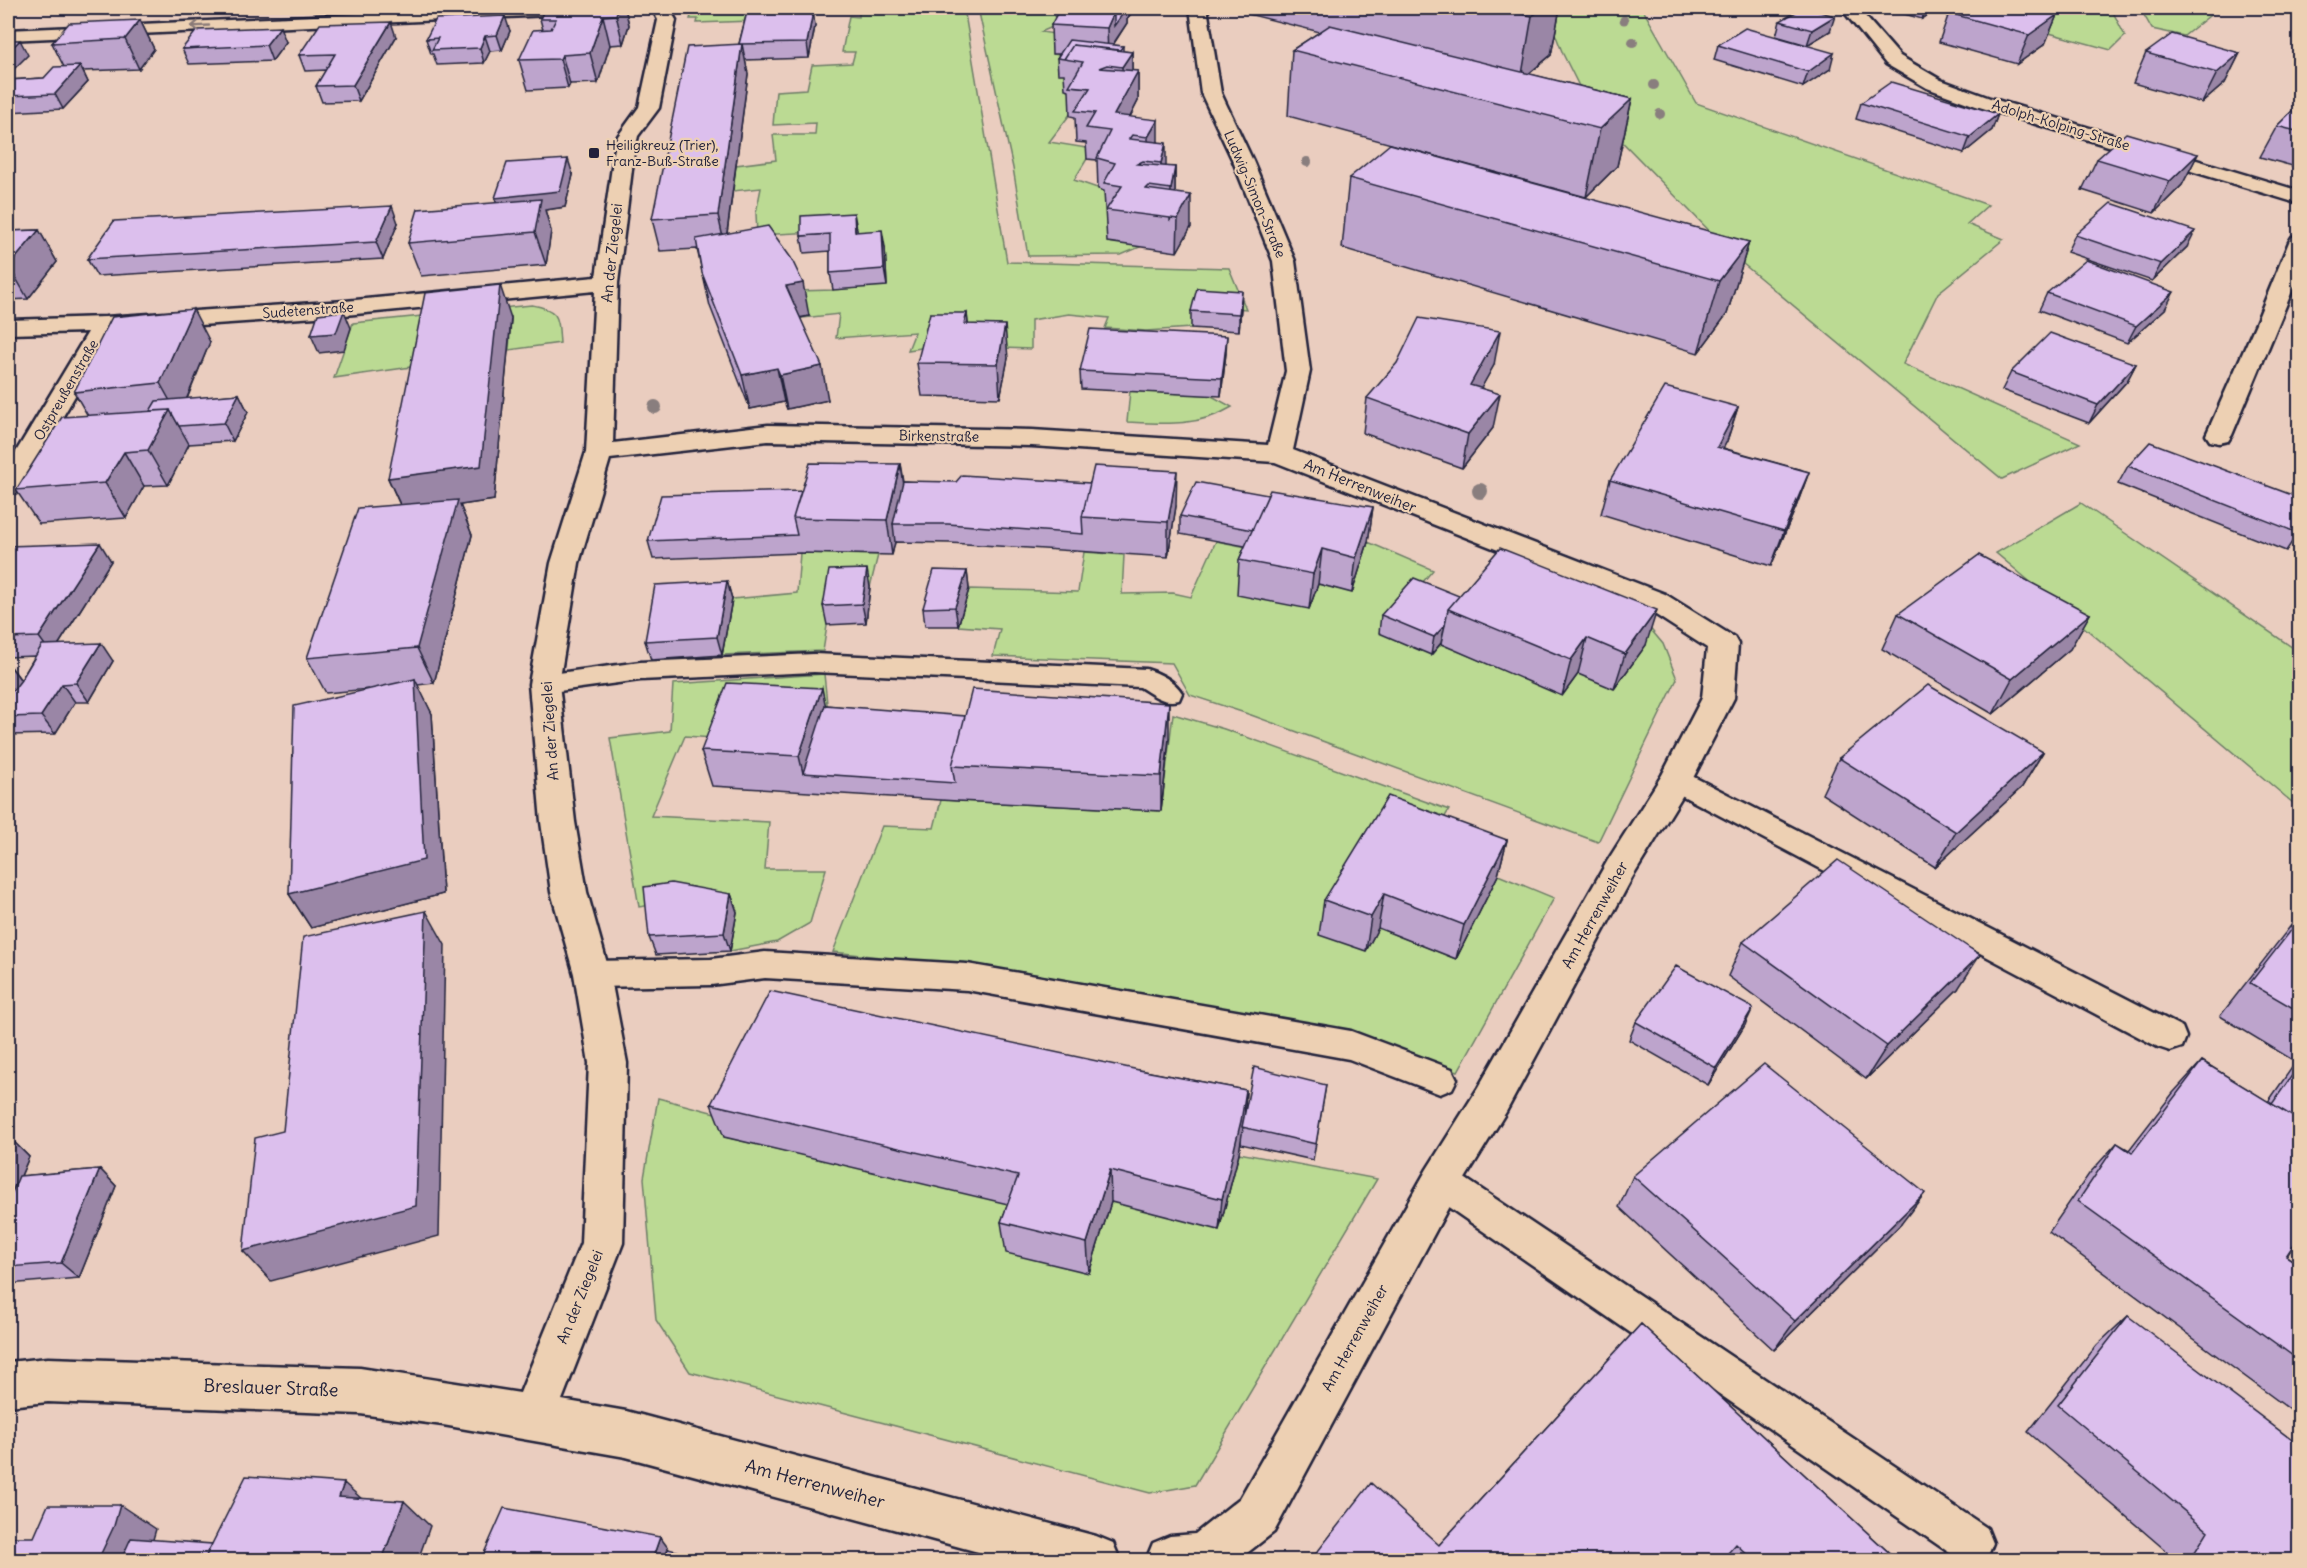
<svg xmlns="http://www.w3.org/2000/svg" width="2307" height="1568" viewBox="0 0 2307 1568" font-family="Delius,sans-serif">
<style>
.green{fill:#bbda93;stroke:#6e7e67;stroke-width:1.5}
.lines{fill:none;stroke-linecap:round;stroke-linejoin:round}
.service-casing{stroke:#22223b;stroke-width:5}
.minor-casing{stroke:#22223b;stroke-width:5}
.service{fill:#edd0b3;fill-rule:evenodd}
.minor{fill:#edd0b3;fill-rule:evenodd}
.tree{fill:#897e7e}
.wall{fill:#bda4cc;stroke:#22223b;stroke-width:1.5}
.shaded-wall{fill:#9a86a6;stroke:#22223b;stroke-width:1.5}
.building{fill:#dcbfed;stroke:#22223b;stroke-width:1.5}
.oneway{stroke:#887977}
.poi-dot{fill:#22223b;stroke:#edd0b3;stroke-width:2}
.labels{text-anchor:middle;stroke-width:4.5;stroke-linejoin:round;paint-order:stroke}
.far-street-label{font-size:14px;fill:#22223b;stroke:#edd0b3}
.far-poi-label{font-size:14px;fill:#22223b;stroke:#edd0b3;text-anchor:start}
.street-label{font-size:15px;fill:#22223b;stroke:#edd0b3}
.near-street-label{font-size:18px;fill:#22223b;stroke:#edd0b3}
</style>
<rect width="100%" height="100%" fill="#eacdbf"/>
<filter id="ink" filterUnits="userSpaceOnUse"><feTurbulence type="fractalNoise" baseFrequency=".0167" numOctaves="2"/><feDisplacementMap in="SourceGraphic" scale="12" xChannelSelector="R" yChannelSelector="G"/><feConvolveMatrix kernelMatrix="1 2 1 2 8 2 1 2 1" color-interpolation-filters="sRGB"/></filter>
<g filter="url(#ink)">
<path class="green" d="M694 8H755L752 21 697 23 698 19H690Z
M859 8H964L1007 262 1229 268 1246 309 1196 305 1191 328 1146 331 1105 328 1109 318 1069 314 1031 320V349L934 346 908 350 915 332 836 338 839 314 793 319 809 316 797 291 833 290 857 249V230L757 235 756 213 761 188 733 191 736 165 776 160 773 135H815L816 123 773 125 776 91 807 89 812 65 852 63 855 52H842L849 16 859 17Z
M978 8H1079L1073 18 1041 32 1061 35 1053 54 1070 56 1074 75 1084 91 1074 109 1049 142 1093 149 1074 180 1115 194 1122 218 1140 247 1121 255 1028 256 1013 168Z
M1545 8H1642L1696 103 1988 205 1967 224 2004 239 1938 293 1903 364 2080 443 2002 479 1736 258 1591 110 1563 54Z
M1958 8H2111L2125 36 2111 50Z
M2140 8H2219L2184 36 2152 29Z
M532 305C560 310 558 317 560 343L509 350 511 319 432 364 334 378 353 323Z
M1130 391 1210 395 1232 407C1199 427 1164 424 1127 422Z
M2081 503 2299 652V808L1996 553Z
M1216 541 1257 549 1309 609 1318 584 1352 592 1368 542 1433 570 1411 596 1431 655 1441 644 1562 695 1578 674 1642 619 1663 644 1677 679 1598 842 1251 715 1190 695 1172 663 993 656 1000 629 958 626 969 589 1078 592 1084 552 1124 555 1122 594 1173 593 1191 597Z
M800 553 878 555 870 587 833 588 823 651 722 655 732 599 797 593Z
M824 674 829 723 728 739 685 736 651 816 769 822 765 869H826L810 923 777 942 730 951 736 912 677 901 639 907 610 738 670 731 673 684Z
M1173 714 1224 729 1449 810 1378 928 1456 959 1498 875 1554 898 1458 1071 1343 1033 1023 972 833 952 882 826 934 828 941 800 1161 811Z
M658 1098 734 1118 725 1137 920 1182 1111 1202 1239 1153 1377 1179 1195 1485 1150 1493 690 1372 656 1320 644 1178Z"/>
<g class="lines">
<defs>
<path id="service" d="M814 654 1146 669C1159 673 1175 681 1182 693L1179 700C1163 704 1153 695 1140 687L814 672 640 680 544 693 535 690 531 684 535 678 544 675 640 662Z
M1676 770 1686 773 2182 1027 2186 1037 2182 1047 2170 1051 2158 1047 1666 787 1662 780 1666 773Z
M765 952 967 964 1351 1031 1452 1069 1457 1079 1452 1089 1440 1094 1349 1059 967 990 765 978 711 985 592 987 581 983 576 974 581 965 592 961 711 959Z
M1441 1166 1454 1171 1987 1528 1993 1543 1987 1558C1977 1562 1967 1562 1957 1558L1428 1193 1423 1182 1428 1171Z"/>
<path id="minor" d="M491 8H603L600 12 594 13 8 40V30Z
M652 8H669L676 20 659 108 638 136 634 153 618 283 613 443 768 425 1032 430 1268 445 1286 371 1273 261 1233 161 1201 93 1190 8H1207L1221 93 1253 161 1295 261 1310 371 1293 450 1665 594 1734 637 1738 644 1734 698 1692 780 1632 878 1506 1112 1455 1195 1274 1532 1238 1560H1146L1153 1543 1170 1536 1195 1534 1240 1498 1427 1169 1478 1088 1608 860 1662 775 1702 698 1707 648 1645 608 1275 462 1032 446 768 441 610 459 579 563 559 684 575 822 587 892 610 974 627 1063 623 1243 562 1400 626 1411 1096 1536 1113 1543 1120 1560H1008L626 1457 443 1425 360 1414 48 1402 8 1406V1362L48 1358 360 1368 520 1393 581 1243 589 1063 574 974 551 892 541 822 529 684 551 563 586 452 595 291 345 315 113 331 22 486 18 492 8 494V465L88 332 8 334V320L105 317 345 301 596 277 614 153 618 136 639 107 658 20Z
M1841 8H1858L1900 56 1941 80 1990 98 2300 191V204L1976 106 1927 88 1886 64Z
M2300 235V272L2232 435 2228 441 2219 443 2210 441 2206 435 2256 323 2289 242 2292 237Z"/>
</defs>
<use href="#service" class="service-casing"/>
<use href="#minor" class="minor-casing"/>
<use href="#service" class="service"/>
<use href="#minor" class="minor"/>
</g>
<g class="tree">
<circle cx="1624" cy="20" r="4.5"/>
<circle cx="1633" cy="42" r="5"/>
<circle cx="1654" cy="85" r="5"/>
<circle cx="1660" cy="114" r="5"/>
<circle cx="1307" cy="162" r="5"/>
<circle cx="655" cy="407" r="7"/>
<circle cx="1480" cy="491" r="8"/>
</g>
<path class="wall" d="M545 8H625L629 25 623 44 610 45 598 83 570 84 568 88 528 90 519 60 543 30 540 19Z
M748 8H806L805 12H813L815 26 809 58 745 60 748 74 727 234 809 316 800 318 828 400 787 409 784 402 750 409 710 306 697 249 660 251 652 219 739 44Z
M1073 8H1135L1127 19V23L1113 45 1123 46V51L1132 52V71H1138V101L1130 117 1158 142 1166 167H1175V193L1191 227 1177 252 1107 242 1104 191 1098 189 1097 160 1087 159 1086 143 1076 142 1075 117 1070 116 1069 90 1065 89 1064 74H1058L1057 58 1060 54H1052L1051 25 1073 9Z
M1248 8H1560L1551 55 1529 74 1632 99 1617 166 1586 197 1288 116 1292 50 1320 32 1248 14Z
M1883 8H1939L1922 19Z
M1949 13 2057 15 2045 44 2017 64 1939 42Z
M140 20 154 49 139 69 83 71 88 82 63 109 8 112V80L44 78 64 67 52 43Z
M1780 21 1830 31 1807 45 1776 36Z
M510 31 502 50 490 51 484 63 437 65 433 54H431L426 39Z
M396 37 359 101 322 102 316 86 326 70 305 71 299 55Z
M286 42 272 61 189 64 182 49Z
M1718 45 1830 69 1803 87 1714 60Z
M2146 53H2240L2225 83 2202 103 2133 83Z
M1861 103 1998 114 1992 130 1964 153 1856 119Z
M2300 103V168L2260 157 2277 126Z
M2198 154 2182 185 2154 213 2082 190 2097 159Z
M573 175 565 207 545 210 551 231 546 265 421 276 408 243 497 203Z
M1349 178 1749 242 1727 314 1698 353 1342 248Z
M398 223 383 259 97 276 87 259Z
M39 230 57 262 28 299 8 300V231Z
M857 232 885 247 887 286 833 290 830 273V251L804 253 801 236Z
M2075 235 2187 247 2152 281 2067 252Z
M2047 293 2165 309 2127 343 2039 310Z
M1241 308 1239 331 1191 328V311Z
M967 313 968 324 1008 358 1000 398 922 396 917 363Z
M511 318 494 500 460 505 472 535 434 683 417 685 432 714 443 894 311 928 289 894 368 689 326 693 307 658 400 505 388 478Z
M210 342 187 399 239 394 248 412 233 441 189 444 168 485 144 486 126 518 39 524 16 490 88 416 74 392Z
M1226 353 1221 396 1081 389 1080 371Z
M2136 364 2127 381 2089 423 2002 390 2011 372Z
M1494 365 1481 388 1493 428 1462 468 1363 433 1367 398Z
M1738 407 1727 441 1723 448 1809 472 1796 507 1771 566 1601 514 1610 480Z
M900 464 903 481 1176 506 1168 557 950 543 895 542 892 555 800 553 653 559 648 541 801 491Z
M2128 466 2300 530 2286 551 2118 484Z
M1268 495 1373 507 1368 542 1352 593 1318 584 1309 609 1237 595 1239 560 1245 546 1180 534V516Z
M8 548 111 561 59 644 113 661 89 702H75L55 734 8 735V663L21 680 35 656 8 657Z
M967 571 969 589 958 626H925L923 608Z
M727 581 732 599 722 655 651 660 645 641Z
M870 587 866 623 827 625 823 606Z
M1459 596 1646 645 1614 689 1578 674 1562 696 1441 644V643L1431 655 1379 633 1381 615Z
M1898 614H2090L2070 649 1993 714 1882 649Z
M825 705 1169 738 1161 811 957 801 712 786 701 751Z
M2043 752 2022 787 1935 867 1822 794 1839 758Z
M1507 840 1498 875 1456 959 1378 928 1366 951 1319 935 1324 900Z
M731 894 737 912 730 951 656 955 649 937Z
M2300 914V1235L2286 1256 2300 1265V1417L2049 1232 2089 1174 2117 1143 2129 1150 2173 1093 2202 1061 2268 1102 2296 1062 2220 1016Z
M1743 942 1958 989 1866 1079 1728 976Z
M1636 1022 1745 1025 1708 1085 1629 1040Z
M1139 1070 1246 1090 1244 1118 1326 1085 1313 1160 1241 1144V1137L1239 1153 1219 1230 1111 1202 1089 1273 1006 1253 1001 1222 1008 1204 724 1137 711 1104Z
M8 1136 29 1157 21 1176 100 1169 116 1186 79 1278 8 1284Z
M1633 1176 1901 1224 1774 1350 1619 1207Z
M2128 1316 2300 1560H2167L2171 1555 2028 1432 2097 1345Z
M1641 1324 1897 1560H1311L1439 1545Z"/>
<path class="shaded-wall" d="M618 8H625L629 25 623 44 616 15Z
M800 8H806L802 27 799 12Z
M1125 8H1135L1127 19V23L1115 41 1108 57 1107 28 1114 12Z
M1543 8H1560L1551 55 1521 80 1532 16Z
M1926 8H1939L1922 19Z
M813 12 815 26 809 58 807 43Z
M2057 15 2045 44 2017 64 2029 35Z
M505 16 510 31 502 50 497 35Z
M603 16 610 45 598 83 590 53Z
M1835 16 1830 31 1807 45 1812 30Z
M140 20 154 49 139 69 125 39Z
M391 22 396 37 359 101 353 85Z
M280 27 286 42 272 61 266 45Z
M485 36 490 51 484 63 480 48Z
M20 40 28 55 10 73 8 68V52Z
M742 44 748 74 725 247 718 215Z
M1132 52V81L1123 97 1122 67Z
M1834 53 1830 69 1803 87 1808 72Z
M2240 53 2225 83 2202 103 2217 73Z
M562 55 570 84 568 88 560 59Z
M80 66 88 82 63 109 55 94Z
M1138 71V101L1115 146 1114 115Z
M1632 99 1617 166 1586 197 1600 129Z
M1998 114 1992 130 1964 153 1970 137Z
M1158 120V151L1148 161V137Z
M1166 143V175L1161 188V163Z
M2198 154 2182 185 2154 213 2170 181Z
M568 159 573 175 565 207 545 210 551 231 546 265 535 232 501 215 495 198Z
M1175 167V199L1170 221 1171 189Z
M1191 195V227L1177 252 1178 219Z
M392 206 398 223 383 259 376 242Z
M854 213 857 229V249L855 232Z
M39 230 57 262 28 299 9 266Z
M882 230 885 247 887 286 884 269Z
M2195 231 2187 247 2152 281 2161 264Z
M1749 242 1727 314 1698 353 1719 281Z
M803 283 809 316 793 319 786 286Z
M500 285 511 318 494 500 460 505 472 535 434 683 417 648 404 513 388 478Z
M1242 291 1241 308 1239 331V314Z
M2174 292 2165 309 2127 343 2136 326Z
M193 309 210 342 179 417 160 383Z
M344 311 351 328 344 350 319 353 311 335Z
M967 313 970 347 964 324Z
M1005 325 1008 358 1000 398 998 364Z
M1500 331 1494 365 1464 419 1470 385Z
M1227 336 1226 353 1221 396 1222 378Z
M2136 364 2127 381 2089 423 2098 405Z
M822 366 828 400 787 409 780 375Z
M777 368 784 402 750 409 742 375Z
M239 394 248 412 233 441 224 423Z
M1500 394 1493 428 1462 468 1468 434Z
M1738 407 1727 441 1706 481 1717 447Z
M170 410 189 444 168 485 148 450Z
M124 452 144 486 126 518 105 483Z
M900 464 905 499 893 524 895 542 892 555 887 520Z
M1177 471 1176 506 1168 557V522Z
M1809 472 1796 507 1771 566 1784 531Z
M1373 507 1368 542 1352 593 1356 558Z
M100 543 111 561 52 655 39 637Z
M1322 549 1318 584 1309 609 1313 574Z
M867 569 870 587 866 623 862 604Z
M967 571 969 589 958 626 955 607Z
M727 581 732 599 722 655 717 637Z
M1657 610 1646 645 1614 689 1625 654Z
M2090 614 2070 649 1993 714 2012 679Z
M1445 625 1441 643 1431 655 1434 637Z
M1587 638 1578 674 1562 696 1571 660Z
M101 643 113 661 89 702 76 683Z
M8 663 34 698 8 717Z
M415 679 432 714 443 894 311 928 289 894Z
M62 684 75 702 55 734 41 716Z
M822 688 829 723 803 773 799 756Z
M1169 703V738L1161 811V776Z
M2043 752 2022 787 1935 867 1956 832Z
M1507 840 1498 875 1456 959 1464 925Z
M731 894 737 912 730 951 724 933Z
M1384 894 1378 928 1366 951 1371 917Z
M426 911 445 945 439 1236 271 1281 243 1251Z
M1980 955 1958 989 1866 1079 1887 1046Z
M1753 1008 1745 1025 1708 1085 1716 1068Z
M1246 1090 1244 1122 1239 1153 1219 1230 1222 1199Z
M8 1136 29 1157 8 1206Z
M100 1169 116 1186 79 1278 61 1263Z
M1110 1170 1111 1202 1089 1273 1087 1243Z
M1925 1193 1901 1224 1774 1350 1795 1321Z
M344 1483 372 1508 339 1497Z
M404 1501 430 1526 418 1560H382Z
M120 1505 156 1529 150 1550 146 1560H98Z
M660 1537 677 1560H652Z"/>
<path class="building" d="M545 8H618L616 15 603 16 590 53 562 55 560 59 519 60 533 30 551 29 556 19H540Z
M748 8H800L799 12H813L807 43 739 44Z
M1060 8 1114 12 1107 28 1051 25Z
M1087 8H1127L1114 26V12L1085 10Z
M1493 8H1543L1532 16Z
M1803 8H1805L1835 16 1812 30 1780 21Z
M1958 8H2029L2057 15 2029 35 1949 13Z
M505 16 497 35 485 36 480 48 432 50 438 38 426 39 436 19Z
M140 20 125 39 52 43 69 23Z
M391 22 353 85 316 86 335 54 299 55 320 24Z
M1330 25 1632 99 1600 129 1292 50Z
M280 27 266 45 182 49 197 30Z
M1745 28 1834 53 1808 72 1718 45Z
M2172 34 2240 53 2217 73 2146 53Z
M8 40H20L8 52Z
M1069 40 1123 46 1120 50 1073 45 1064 59 1057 58Z
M742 44 718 215 652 219 687 47Z
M1073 45 1132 52 1122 67 1107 65 1099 68 1138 71 1114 115 1158 120 1148 137 1132 135 1129 139 1166 143 1161 163 1143 161 1137 164 1175 167 1171 189 1149 186 1146 189 1191 195 1178 219 1106 210 1122 186 1104 183 1115 163 1097 158 1110 131 1086 128 1095 113 1075 111 1090 88 1069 86 1083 62 1064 59Z
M80 66 55 94 8 96V80L44 78 54 67Z
M1891 82 1998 114 1970 137 1861 103Z
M2300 103V132L2277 126Z
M2126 133 2198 154 2170 181 2097 159Z
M1390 144 1749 242 1719 281 1349 178Z
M568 159 560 191 495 198 507 163Z
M541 199 535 232 408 243 418 209Z
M2111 203 2195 231 2161 264 2075 235Z
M392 206 376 242 87 259 114 221Z
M854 213 855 232 882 230 884 269 830 273V234L801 236V216Z
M768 226 791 258 803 283 786 286 822 366 780 375 777 368 742 375 702 273 696 239Z
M39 230 9 266H8V231Z
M2086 260 2174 292 2136 326 2047 293Z
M500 285 481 466 388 478 425 293Z
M1197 288 1242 291 1239 314 1191 311Z
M193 309 160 383 74 392 112 317Z
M344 311 336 333 311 335 318 314Z
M930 313H967L964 324 1005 325 998 364 917 363Z
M1419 318 1500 331 1470 385 1500 394 1468 434 1367 398 1397 363Z
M1090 329 1227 336 1222 378 1080 371Z
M2050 333 2136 364 2098 405 2011 372Z
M1665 387 1738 407 1717 447 1809 472 1784 531 1610 480Z
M239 394 224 423 179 426 170 410 150 411 156 401Z
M170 410 148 450 124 452 105 483 16 490 62 417Z
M2150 442 2300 498V530L2298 533 2128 466Z
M810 463 900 464 887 520 793 518Z
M1094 466 1177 471 1168 522 1082 517Z
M962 475 1090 483 1082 517 1083 534 948 524H893L903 481 956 482Z
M1196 482 1268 495 1252 530 1180 516Z
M1270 490 1373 507 1356 558 1322 549 1313 574 1239 560Z
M801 491 793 518 797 535 648 541 661 495Z
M458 500 417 648 307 658 358 508Z
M100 543 39 637 8 638V546Z
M1500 548 1657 610 1625 654 1587 638 1571 660 1448 609Z
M1979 555 2090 614 2012 679 1898 614Z
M867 569 862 604 823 606 829 570Z
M934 570 967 571 955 607 923 608Z
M1414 578 1459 596 1448 609 1445 625 1434 637 1381 615Z
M727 581 717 637 645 641 655 585Z
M101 643 76 683 62 684 41 716 8 717V697L21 680 42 645Z
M415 679 424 860 289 894 294 706Z
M727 683 822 688 799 756 701 751Z
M1928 685 2043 752 1956 832 1839 758Z
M972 689 1169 703 1161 776 952 766Z
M825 705 965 716 952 766 955 783 803 773Z
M1388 796 1507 840 1464 925 1384 894 1371 917 1324 900Z
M1838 860 1980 955 1887 1046 1743 942Z
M671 883 731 894 724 933 649 937 644 887Z
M426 911 416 1206 243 1251 255 1138 283 1131 303 937Z
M2300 919V1012L2250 983Z
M1676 966 1753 1008 1716 1068 1636 1022Z
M770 991 1139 1070 1246 1090 1241 1121 1222 1199 1110 1170 1087 1243 1001 1222 1018 1176 711 1104Z
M2202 1061 2300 1121V1235L2286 1256 2300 1265V1361L2078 1201 2117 1143 2132 1153Z
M1764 1064 1925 1193 1795 1321 1633 1176Z
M2300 1064V1121L2272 1104Z
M1254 1067 1326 1085 1316 1144 1242 1127Z
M100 1169 61 1263 8 1267V1202L19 1176Z
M2128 1316 2300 1446V1560H2190L2208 1531 2058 1405Z
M1641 1324 1897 1560H1753L1736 1544 1722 1560H1311L1371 1483 1439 1545Z
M246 1476 344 1483 339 1497 404 1501 382 1560H204Z
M48 1505H120L114 1526 98 1560H8V1537H34Z
M504 1508 660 1537 652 1560H481Z
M131 1538 212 1544 204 1560H121Z
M668 1549 713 1560H664Z"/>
<defs><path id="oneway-shaft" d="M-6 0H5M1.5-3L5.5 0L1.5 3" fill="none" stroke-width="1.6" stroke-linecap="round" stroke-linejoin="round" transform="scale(1.5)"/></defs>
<use class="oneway" href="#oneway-shaft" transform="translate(200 26) rotate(177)"/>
</g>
<rect class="poi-dot" x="588" y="147" width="12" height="12" rx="3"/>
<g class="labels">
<g class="far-street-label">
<text transform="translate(2061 125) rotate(17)" y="5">Adolph-Kolping-Straße</text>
<text transform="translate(1255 194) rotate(67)" y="5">Ludwig-Simon-Straße</text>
<text transform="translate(308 310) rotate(-4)" y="5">Sudetenstraße</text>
<text transform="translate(66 390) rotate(-60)" y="5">Ostpreußenstraße</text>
<text transform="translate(939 436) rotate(1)" y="5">Birkenstraße</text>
</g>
<g class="far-poi-label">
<text x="606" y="150">Heiligkreuz (Trier),<tspan x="606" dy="16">Franz-Buß-Straße</tspan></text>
</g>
<g class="street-label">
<text transform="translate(612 253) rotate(-84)" y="5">An der Ziegelei</text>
<text transform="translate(1360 486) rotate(22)" y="5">Am Herrenweiher</text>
<text transform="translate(550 731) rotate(-94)" y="5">An der Ziegelei</text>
<text transform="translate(1595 915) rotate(-61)" y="5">Am Herrenweiher</text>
<text transform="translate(580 1297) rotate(-68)" y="5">An der Ziegelei</text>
<text transform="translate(1355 1338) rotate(-61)" y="5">Am Herrenweiher</text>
</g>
<g class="near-street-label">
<text transform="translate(271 1388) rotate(2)" y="6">Breslauer Straße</text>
<text transform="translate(815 1484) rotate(15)" y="6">Am Herrenweiher</text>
</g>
</g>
<rect width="2307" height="1568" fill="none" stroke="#edd0b3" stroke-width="30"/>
<rect x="15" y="15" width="2277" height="1538" fill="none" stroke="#22223b" stroke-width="2" filter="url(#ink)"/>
</svg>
